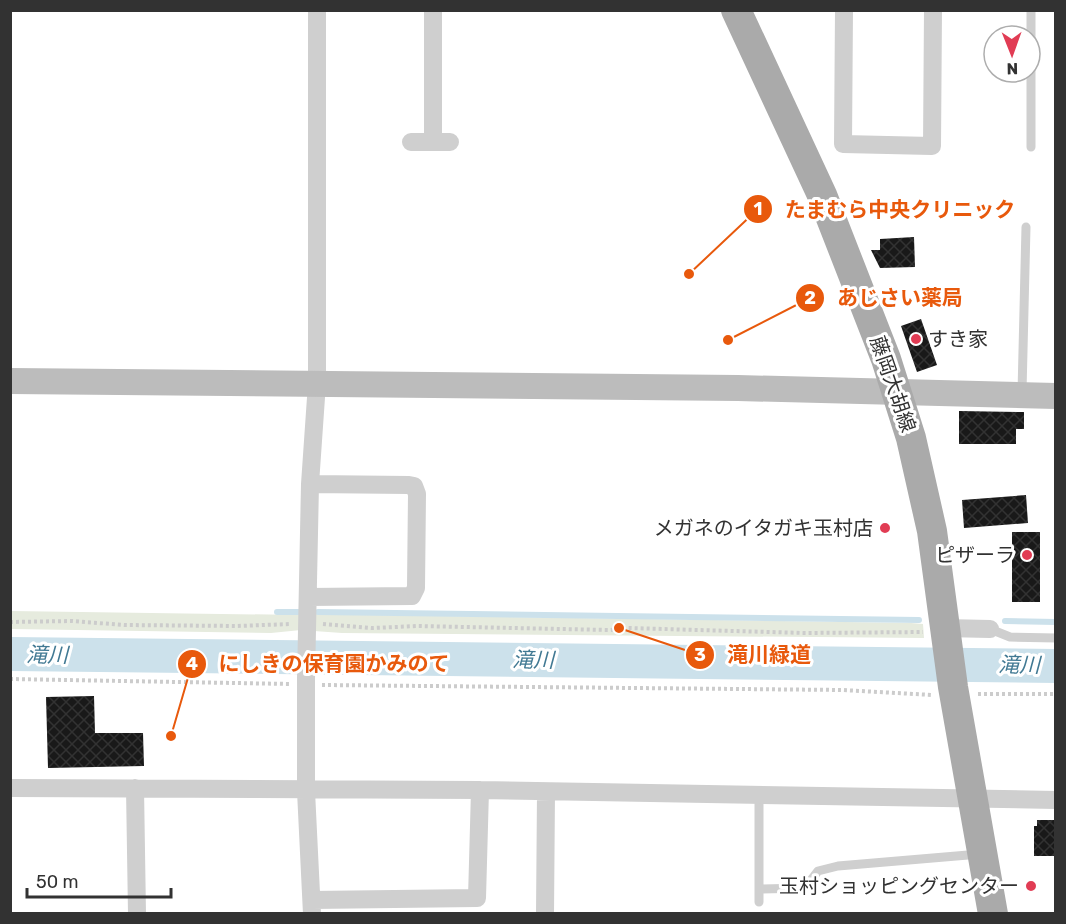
<svg xmlns="http://www.w3.org/2000/svg" width="1066" height="924" viewBox="0 0 1066 924" font-family="Rubik,'Noto Sans JP',sans-serif">
<style>
.park{fill:#e6ebde}
.lines{fill:none;stroke-linecap:round;stroke-linejoin:round}
.stream{stroke:#cce1eb;stroke-width:6}
.river{stroke:#cce1eb;stroke-width:34}
.building{fill:url(#building-cross-hatch)}
.path{stroke:#ccc;stroke-width:4;stroke-dasharray:3 3;stroke-linecap:butt}
.lane{stroke:#cfcfcf;stroke-width:9}
.street{stroke:#cfcfcf;stroke-width:18}
.secondary{stroke:#bcbcbc;stroke-width:26}
.primary{stroke:#aaa;stroke-width:30}
.poi-dot{fill:#e13c54;stroke:#fff;stroke-width:2}
.labels{text-anchor:middle;stroke-width:6;stroke-linejoin:round;paint-order:stroke}
.poi-label{font-size:20px;fill:#323232;stroke:#fff;text-anchor:end}
.street-label{font-size:20px;fill:#323232;stroke:#fff}
.water-label{font-size:21px;font-style:italic;fill:#417993;stroke:#fff}
.leader{fill:none;stroke:#e8590c;stroke-width:2}
.callout-dot{fill:#e8590c;stroke:#fff;stroke-width:2}
.mark-label{font-size:18px;text-anchor:middle;font-weight:bold;fill:#fff}
.callout-label{font-size:21px;text-anchor:middle;font-weight:bold;fill:#e8590c;stroke:#fff;stroke-width:6;stroke-linejoin:round;paint-order:stroke}
</style>
<defs>
<pattern id="building-cross-hatch" width="8" height="8" patternUnits="userSpaceOnUse" patternTransform="scale(1.5)"><rect width="8" height="8" fill="#191919"/><path d="M0 0l8 8M0 8l8-8" fill="none" stroke="#323232"/></pattern>
</defs>
<rect width="100%" height="100%" fill="#fff"/>
<path class="park" d="M11 611 301 615V630L271 633 11 629Z
M315 614 911 623 923 624 924 638 342 633 314 631Z"/>
<g class="lines">
<path class="stream" d="M277 612H299
M318 612 919 620
M1005 621 1056 622"/>
<path class="river" d="M10 654 1056 666"/>
</g>
<path class="building" d="M914 237 915 267 880 268 871 250H880V239Z
M921 319 937 365 917 372 901 326Z
M959 411 1024 412V429H1016V444H959Z
M1026 495 1028 523 964 528 962 500Z
M1012 532H1040V602H1012Z
M94 696 95 733H143L144 766 48 768 46 697Z
M1037 820H1056V856H1034V826H1037Z"/>
<g class="lines">
<path class="path" d="M10 622 72 621 124 625 237 626 291 624
M323 624 372 628 418 626 610 630 628 628 804 633 923 632
M10 679 290 684
M322 685 843 690 932 695
M978 694H1056"/>
<path class="lane" d="M1031 10V147
M1022 392 1026 227
M990 629 1010 637 1056 638
M759 795V902
M760 889 805 888 818 871 838 866 980 854"/>
<path class="street" d="M433 10V142
M844 10 843 144 932 146 933 10
M411 142H450
M308 597 412 596 416 588 417 494 414 486 409 485 310 484
M944 628 990 629
M10 788 480 790 1056 800
M135 788 137 914
M312 900 477 898 480 790
M312 914 306 791V679L310 484 317 383V10
M545 914 546 792"/>
<path class="secondary" d="M10 381 738 388 1056 396"/>
<path class="primary" d="M736 10 822 195 886 359 911 438 932 531 953 687 993 914"/>
</g>
<g class="poi-dot">
<circle cx="916" cy="339" r="6"/>
<circle cx="885" cy="528" r="6"/>
<circle cx="1027" cy="555" r="6"/>
<circle cx="1031" cy="886" r="6"/>
</g>
<g class="labels">
<g class="poi-label">
<text x="928" y="346" text-anchor="start">すき家</text>
<text x="873" y="535">メガネのイタガキ玉村店</text>
<text x="1015" y="562">ピザーラ</text>
<text x="1019" y="893">玉村ショッピングセンター</text>
</g>
<g class="street-label">
<text transform="translate(893 384) rotate(71)" y="7">藤岡大胡線</text>
</g>
<g class="water-label">
<text transform="translate(47 655) rotate(1)" y="7">滝川</text>
<text transform="translate(533 660) rotate(1)" y="7">滝川</text>
<text transform="translate(1019 665) rotate(1)" y="7">滝川</text>
</g>
</g>
<path class="leader" d="M689 274L758 209M728 340L810 298M619 628L700 655M171 736L192 664"/>
<g class="callout-dot">
<circle cx="689" cy="274" r="6"/>
<circle cx="728" cy="340" r="6"/>
<circle cx="619" cy="628" r="6"/>
<circle cx="171" cy="736" r="6"/>
<circle cx="758" cy="209" r="15"/>
<circle cx="810" cy="298" r="15"/>
<circle cx="700" cy="655" r="15"/>
<circle cx="192" cy="664" r="15"/>
</g>
<g class="mark-label">
<text x="758" y="215">1</text>
<text x="810" y="304">2</text>
<text x="700" y="661">3</text>
<text x="192" y="670">4</text>
</g>
<g class="callout-label">
<text x="900" y="217">たまむら中央クリニック</text>
<text x="900" y="305">あじさい薬局</text>
<text x="769" y="662">滝川緑道</text>
<text x="334" y="671">にしきの保育園かみのて</text>
</g>
<rect width="1066" height="924" fill="none" stroke="#323232" stroke-width="24"/>
<g transform="translate(1012 54) rotate(179)"><circle r="28" fill="#ffffff" stroke="#adadad" stroke-width="1.5"/>
<path d="M0-4.5L10 22L0 15L-10 22Z" fill="#e13c54"/>
<text y="-9" font-size="16" font-weight="bold" text-anchor="middle" fill="#323232">N</text>
</g>
<path d="M27 888v9h144v-9" fill="none" stroke="#323232" stroke-width="3"/>
<text x="36" y="888" font-size="18" fill="#323232" stroke="#ffffff" stroke-width="4.5" paint-order="stroke">50 m</text>
</svg>
